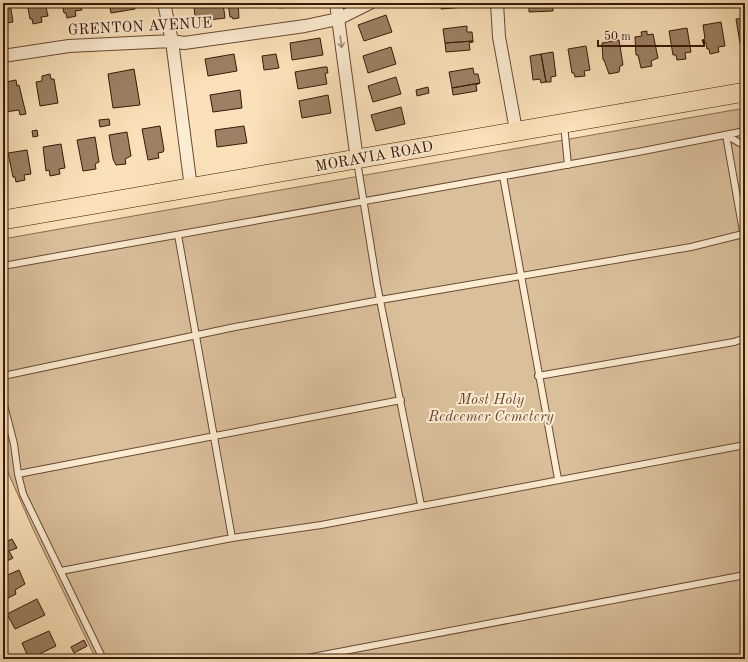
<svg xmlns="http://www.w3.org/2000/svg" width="748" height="662" viewBox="0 0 748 662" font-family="'Old Standard TT',serif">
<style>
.green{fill:#dabf9b;stroke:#896c52}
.building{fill:#9d8164;stroke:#381808}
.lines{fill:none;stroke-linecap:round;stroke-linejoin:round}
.lane-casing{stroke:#694a34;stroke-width:8}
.street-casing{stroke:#694a34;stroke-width:14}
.primary-casing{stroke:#381808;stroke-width:20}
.lane{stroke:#fcecd2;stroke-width:6}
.street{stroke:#fcecd2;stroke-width:12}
.primary{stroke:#fbe1b9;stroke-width:19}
.oneway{stroke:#a48d77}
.labels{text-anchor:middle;stroke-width:4;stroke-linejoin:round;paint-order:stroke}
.street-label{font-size:15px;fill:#381808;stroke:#fcecd2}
.park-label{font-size:15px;font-style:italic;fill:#694a34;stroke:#fcecd2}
</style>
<rect width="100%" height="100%" fill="#fbe1b9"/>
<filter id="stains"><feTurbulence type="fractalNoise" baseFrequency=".005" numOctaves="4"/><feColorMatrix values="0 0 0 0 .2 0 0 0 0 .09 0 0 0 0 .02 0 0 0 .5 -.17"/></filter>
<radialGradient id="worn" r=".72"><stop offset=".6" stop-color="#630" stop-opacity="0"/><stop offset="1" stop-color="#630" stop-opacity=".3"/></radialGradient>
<path class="green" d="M745 108V659H96L33 529 3 461V239Z"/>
<path class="building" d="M3 3H10L13 22 7 23 8 28 3 29Z
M27 3H45L48 16 41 17 42 22 33 24 32 19H30Z
M62 3H80L82 10 75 11 76 16 67 18 66 13H64Z
M109 3H134L135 9 111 13Z
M198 3H223L225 18 201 21 200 15 195 16 194 7 199 6Z
M228 3H238L239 18 233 19 232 17H230Z
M279 3H300V6L279 8Z
M441 3H465V7L441 9Z
M524 3H553V4L524 6Z
M553 4V11L529 12V6H524Z
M386 15 392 32 364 41 358 25Z
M745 18V49L744 50 740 43 736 19Z
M721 22 725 46 718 47 719 52 710 54 709 49H707L706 43H703L702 40 705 39 703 25Z
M467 26V32H472L473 41 445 43 443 29Z
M687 28 691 52 685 53 686 59 677 60 676 55H673L669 31Z
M647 31V35L653 34 658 58 651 61 652 66 641 68 638 55H636L635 37 642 36 641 32Z
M320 38 323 55 292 60 290 43Z
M619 40 623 65 620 66 619 72 609 74 604 60H603L602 43Z
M473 41V42L469 43 470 50 446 52 445 43Z
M586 46 590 70 584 71 585 76 575 77 574 73H572L568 49Z
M391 47 396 64 368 73 363 56Z
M553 52 556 76 551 77V82H546L541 54Z
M234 54 237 71 208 76 205 59Z
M276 54 279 68 264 70 262 56Z
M541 54 546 82 541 83 540 79 533 80 530 56Z
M324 67H327L328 73H325L327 84 298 89 295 72Z
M473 68 474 74H478L480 83 452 88 449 72Z
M134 69 140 105 113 108 108 74Z
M50 74 51 79H54L58 103 40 106 36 82 42 81V76Z
M396 77 401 94 373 102 368 86Z
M16 80 17 86 19 85 26 114 20 115 19 110 5 112 3 88 7 87 6 82Z
M480 83 476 85 477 91 453 95 452 88Z
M428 87 429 93 417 96 416 90Z
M240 90 242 108 213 112 210 95Z
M328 95 331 113 302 118 299 101Z
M401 107 405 124 376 131 371 115Z
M109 119 110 125 100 127 99 120Z
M160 126 164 150 163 152 158 153 159 158 148 160 142 129Z
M244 126 247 143 217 147 215 130Z
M37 130 38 136 33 137 32 131Z
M127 132 131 156 125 159 126 164 116 165 113 159 109 135Z
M95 137 99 162 95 164 96 169 83 171 77 140Z
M61 144 65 168 59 169 60 174 50 176 49 170 46 171 43 147Z
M27 150 31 174 24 175 25 180 16 182 15 177H13L8 153Z
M12 539 17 548 9 551 13 558 3 563V543Z
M19 570 25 584 15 590 16 594 6 599 3 592V577Z
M37 599 45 615 15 629 7 614Z
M49 631 56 646 29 659 22 643Z
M84 640 87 646 74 653 71 647Z"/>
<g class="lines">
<defs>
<path id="lane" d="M564 125 568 165
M726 135 745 243
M726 135 745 146
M357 161 377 285 421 505
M503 176 558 479
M178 235 232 538
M3 266 638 152 745 131
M3 376 235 327 380 300 691 247 743 234
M538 376 734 342 745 338
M3 401 14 444 18 474 23 494 103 659
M18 474 401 400
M61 571 232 538 321 525 745 445
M302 659 745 575"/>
<path id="street" d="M164 3 172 41 191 188
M336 3 357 160
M497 3 499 37 516 130
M3 56 69 46 172 41 184 43 305 26 338 19 370 3"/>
<path id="primary" d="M3 220C250 177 498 135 745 92"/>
</defs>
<use href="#lane" class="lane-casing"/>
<use href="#street" class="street-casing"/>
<use href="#primary" class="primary-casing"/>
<use href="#lane" class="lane"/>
<use href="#street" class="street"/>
<use href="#primary" class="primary"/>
</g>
<defs><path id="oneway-shaft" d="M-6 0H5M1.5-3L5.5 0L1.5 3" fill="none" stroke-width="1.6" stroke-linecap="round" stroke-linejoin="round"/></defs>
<use class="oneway" href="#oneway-shaft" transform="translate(341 42) rotate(82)"/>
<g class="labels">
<g class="street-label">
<text transform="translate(140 26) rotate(-3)" y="5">GRENTON AVENUE</text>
<text transform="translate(374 156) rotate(-10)" y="5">MORAVIA ROAD</text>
</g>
<g class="park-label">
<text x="491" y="404">Most Holy<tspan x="491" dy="17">Redeemer Cemetery</tspan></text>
</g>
</g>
<rect width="748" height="662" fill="none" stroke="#fbe1b9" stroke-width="16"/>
<rect x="4" y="4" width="740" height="654" fill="none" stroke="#381808" stroke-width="2"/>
<rect x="8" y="8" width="732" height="646" fill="none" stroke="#381808"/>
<path d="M598 40v6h106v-6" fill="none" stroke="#381808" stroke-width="2"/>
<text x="604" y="40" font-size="12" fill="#381808" stroke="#fcecd2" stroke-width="3" paint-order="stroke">50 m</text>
<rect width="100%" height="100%" filter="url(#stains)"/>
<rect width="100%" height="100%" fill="url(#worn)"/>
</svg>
